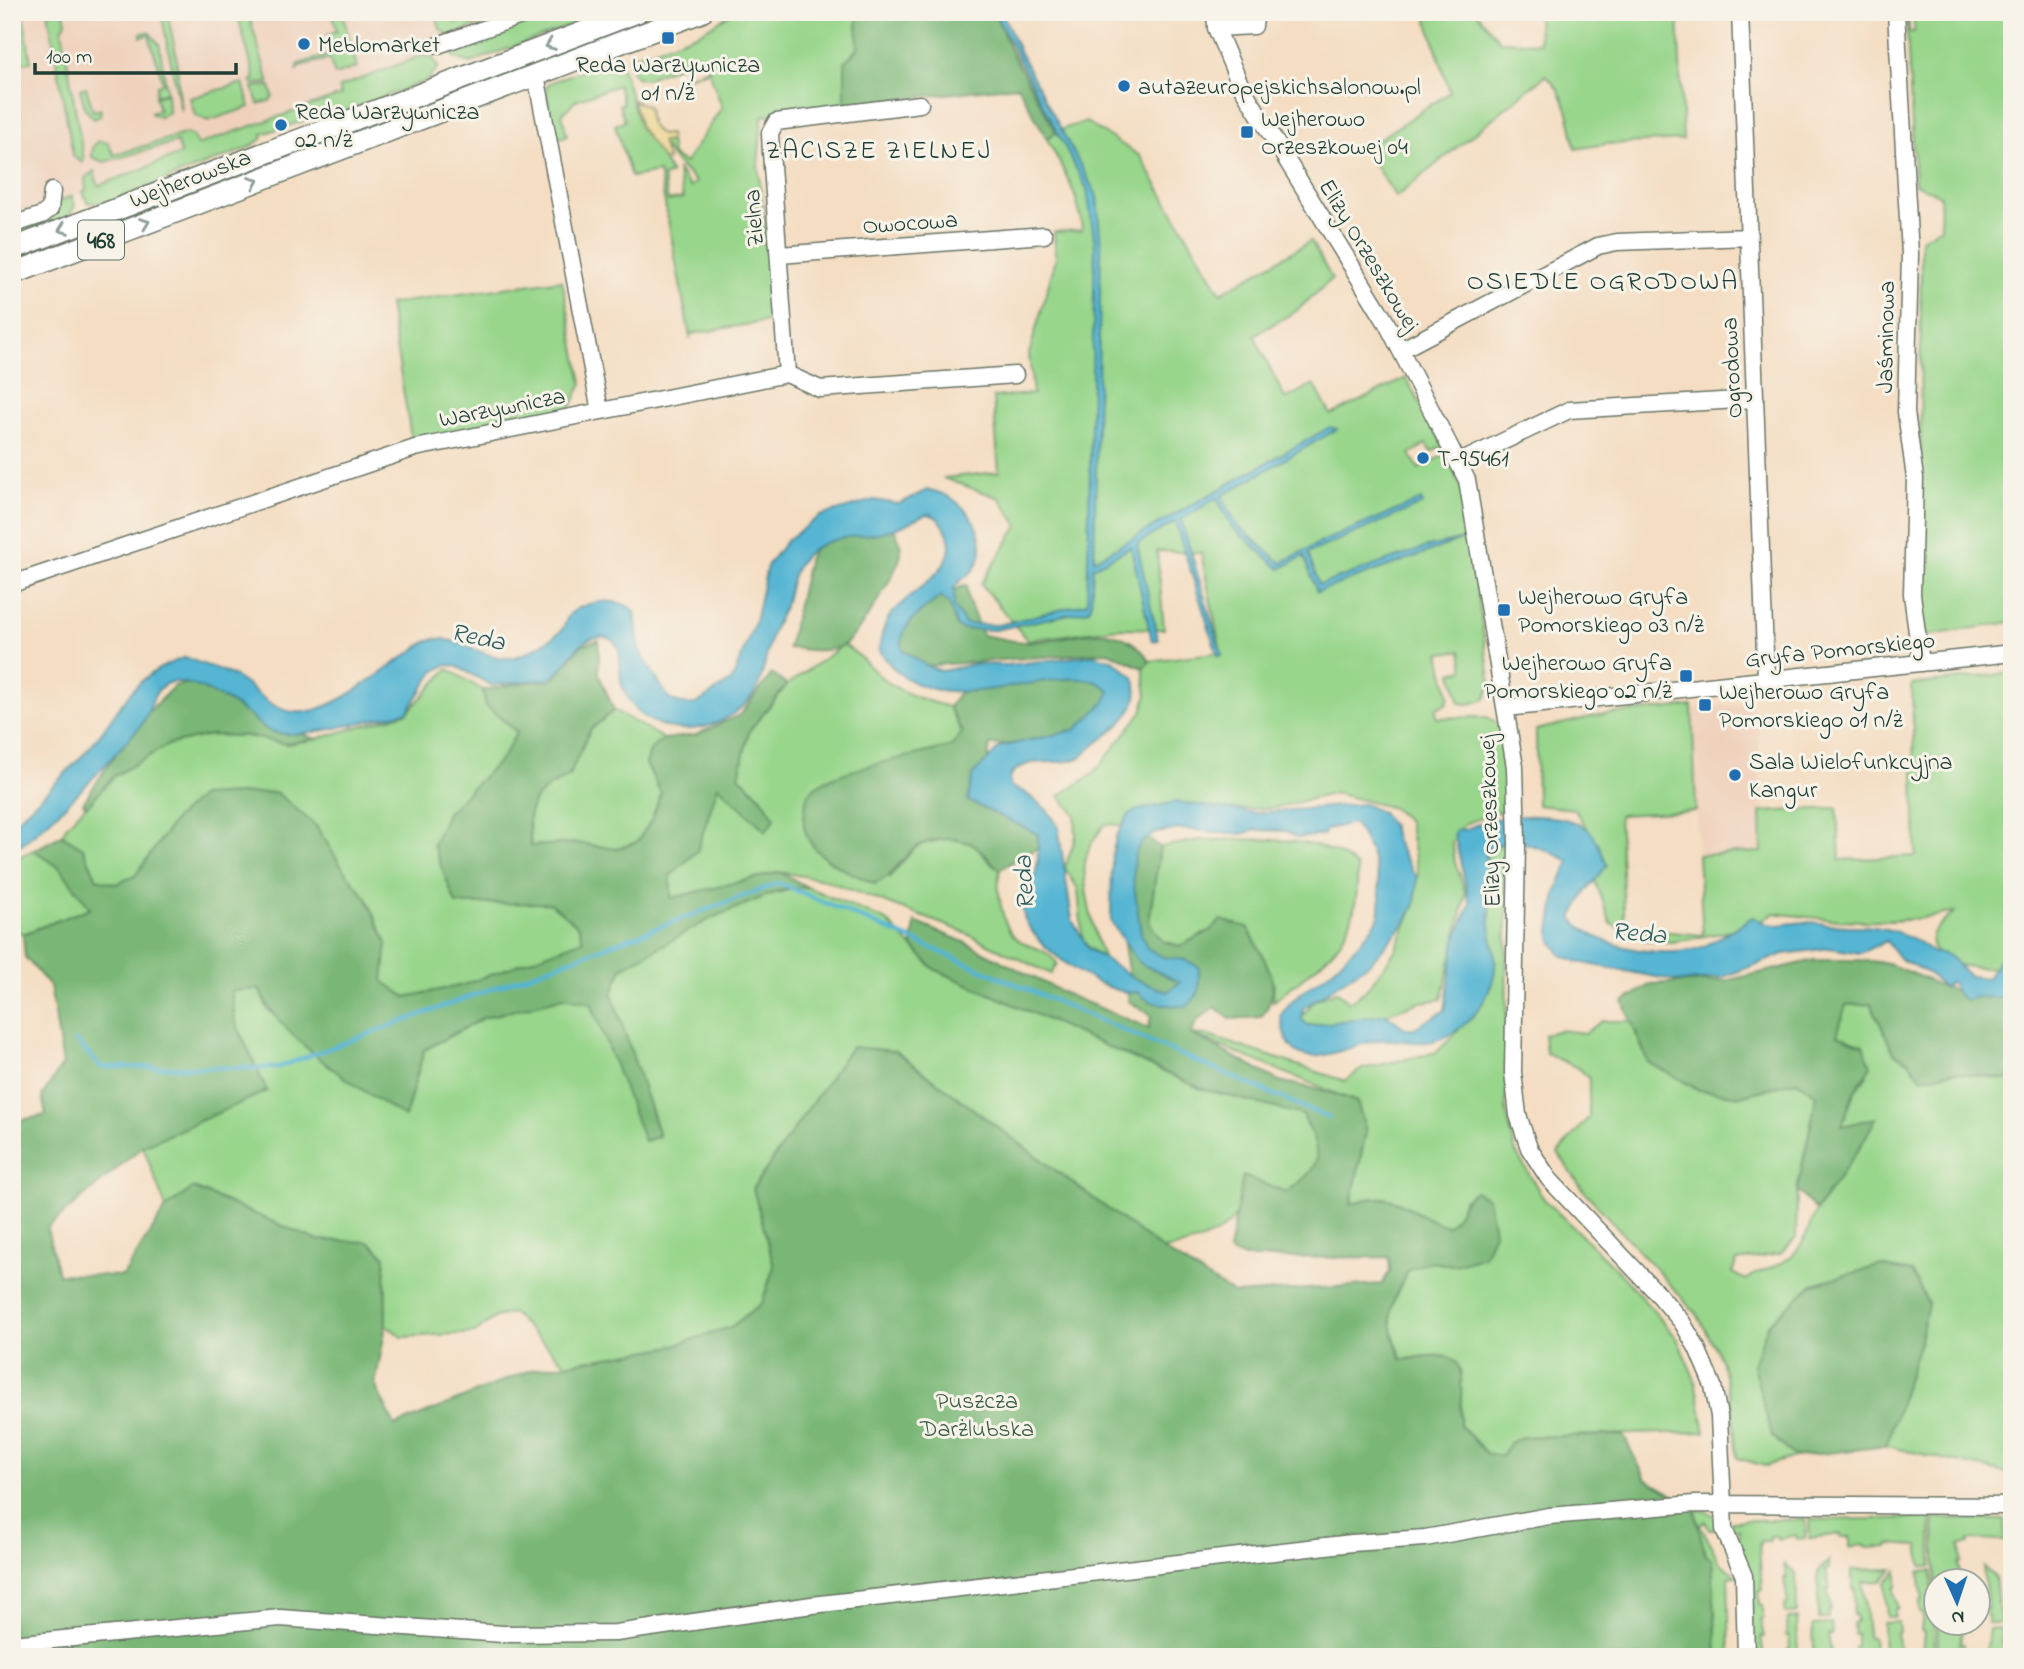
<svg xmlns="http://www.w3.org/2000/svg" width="2024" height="1669" viewBox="0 0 2024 1669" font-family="'Indie Flower',sans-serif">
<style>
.built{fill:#efd1bb}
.green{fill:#98d68b;stroke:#5c8a60;stroke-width:2}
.forest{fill:#7ab777;stroke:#4c7a56;stroke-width:2}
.sand{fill:#eeda9e;stroke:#868c69;stroke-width:2}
.water{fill:#55b5d3;stroke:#3a7984;stroke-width:2}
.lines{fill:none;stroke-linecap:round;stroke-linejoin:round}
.stream{stroke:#55b5d3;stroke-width:4.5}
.minor-casing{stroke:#6a7566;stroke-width:19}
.major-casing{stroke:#6a7566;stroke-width:24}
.minor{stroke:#fff;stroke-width:16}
.major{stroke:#fff;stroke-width:21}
.oneway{stroke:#8f9e9a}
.poi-dot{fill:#1f6fb2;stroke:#f7f3e8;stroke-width:2.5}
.labels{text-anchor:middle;stroke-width:6;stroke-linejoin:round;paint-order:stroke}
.shield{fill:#f7f3e8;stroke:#60746a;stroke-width:2}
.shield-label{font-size:23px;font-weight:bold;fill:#1f3d34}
.poi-label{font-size:24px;fill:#1f3d34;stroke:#f7f3e8;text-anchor:start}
.street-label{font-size:24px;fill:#1f3d34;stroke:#f7f3e8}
.park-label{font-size:24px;fill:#375c45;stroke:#f7f3e8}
.neighbourhood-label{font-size:26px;letter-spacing:2px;fill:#1f3d34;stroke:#f7f3e8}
.water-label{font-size:26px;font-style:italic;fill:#2c5b5c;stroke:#f7f3e8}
</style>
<rect width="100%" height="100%" fill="#f7f3e8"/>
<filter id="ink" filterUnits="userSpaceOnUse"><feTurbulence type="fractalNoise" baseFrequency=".0143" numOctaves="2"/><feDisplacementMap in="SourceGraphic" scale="14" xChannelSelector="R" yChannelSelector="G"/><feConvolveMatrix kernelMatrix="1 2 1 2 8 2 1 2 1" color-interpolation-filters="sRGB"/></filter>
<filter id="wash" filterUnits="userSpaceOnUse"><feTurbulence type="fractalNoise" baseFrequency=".00686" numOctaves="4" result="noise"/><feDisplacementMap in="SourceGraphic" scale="28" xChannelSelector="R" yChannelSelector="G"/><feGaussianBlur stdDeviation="1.57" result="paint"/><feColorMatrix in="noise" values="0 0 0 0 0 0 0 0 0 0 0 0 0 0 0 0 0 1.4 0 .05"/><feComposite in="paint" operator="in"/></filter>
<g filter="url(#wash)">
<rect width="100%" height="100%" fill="#f4ddc2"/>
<path class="built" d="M12 12H555L12 219Z
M1067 12H1190V18L1147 25 1104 26 1086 24Z
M1746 704 1758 711 1762 852 1698 855 1692 709Z"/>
<path class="green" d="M15 12H28L23 14 31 62 22 63Z
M48 12H64L66 22 62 30 84 161 82 163 73 156Z
M161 12H167L176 54 181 112Z
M237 12H248L269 83 253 84 251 81 255 79Z
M332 12H342L357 67 335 75 329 59 300 66 296 71 298 64 333 54 328 34 337 31Z
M448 12 455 23 480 12H515L449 36 440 29 437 17Z
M539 12H606L470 63 453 57 454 48Z
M662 12H677L547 59 546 57Z
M734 12H857L858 48 845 62V105L762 116 758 165 775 320 691 334 690 337 659 172 631 177 615 125 625 121 619 105 623 103 618 85 576 100 562 114 567 136 554 139 546 88 549 83 601 63 618 62 623 70 640 128 659 152 671 174 663 177 668 201 683 198 677 169 690 187 696 182 673 159 660 142 670 141 672 156 685 163 722 107 709 71 685 77 709 69 704 55 646 79 636 77 631 70 629 56 651 51 699 33Z
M1067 12H1121L1122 26 1086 24Z
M1476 12 1500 41 1539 43 1538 12H1678L1683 140 1606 144 1575 149C1572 124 1566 92 1546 75L1396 197 1364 149 1450 92 1425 13Z
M1906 12H1908L1909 32H1914V12H2012V622L1926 636 1920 629 1921 239 1941 227 1940 195 1915 184Z
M149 32 159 44 167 92 155 95 157 85 163 83 149 35 141 37V33Z
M432 56 438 67 428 80 340 114 339 110 262 134 263 138 248 148 105 203H88L83 192 86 190 85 178 94 171 98 186 181 154 177 142 104 162 92 157 93 147 98 141 108 143 114 155 187 133 193 136 197 145 341 95 339 87 418 57Z
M493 76 495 81 12 265V258Z
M243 83 250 107 208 121 195 115 190 98Z
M270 86 273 96 270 101 258 104 253 87Z
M86 87 93 111 101 109 100 116 94 119 85 109 80 89Z
M167 94 168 112 160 117 153 115 151 113 159 110 155 97Z
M1086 122 1140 156 1221 293 1311 241 1332 279 1295 312 1254 335 1285 399 1314 384 1331 415 1406 378 1443 446 1431 452 1426 444 1410 454 1419 469 1446 454 1462 490 1491 685 1485 699 1470 704 1460 703 1452 673 1464 670 1461 651 1440 653 1449 696 1446 704 1436 708 1437 718 1487 717 1499 724 1510 800 1505 809 1464 824 1452 842 1455 862 1466 893 1442 999 1420 1002 1364 1022 1306 1025 1300 1018 1315 1000 1336 991 1350 1002 1366 990 1395 951 1414 905 1418 873 1408 821 1393 808 1335 793 1275 808 1163 812 1121 825 1105 824C1096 836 1087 847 1085 863 1082 884 1095 939 1104 959L1083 943 1078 889 1065 868 1076 836 1075 814 1059 796 1093 774 1142 712 1147 695 1143 668 1150 661 1221 652 1201 553 1157 551 1164 629 1119 628 1027 640 981 584 1018 526 1000 498 943 478 999 472 993 397 1033 394 1029 354 1056 258 1054 232 1082 230C1080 196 1063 169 1047 139L1065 128Z
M72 196 75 206 69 216 12 237V227L44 207Z
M562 280 582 383 568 414 412 443 389 304Z
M843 645C860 653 871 670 886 681 906 695 926 701 949 707L962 732 952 746 923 755 889 878 916 846 947 838 975 844 989 862 1000 869C996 889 1001 930 1020 941 1037 951 1044 946 1057 964L1051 974 961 931 825 880 780 872 671 899 670 876 697 851 718 785 766 831 762 798 739 776 749 731 775 698 787 685Z
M448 669 483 690 485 705 517 732 503 757 447 813 579 927 583 941 463 985 406 997 382 981 387 943 367 899 344 870 176 818 135 876 116 884 97 879 83 848 62 835 67 825 114 776 170 744 210 735 247 736 286 744 316 739 407 713Z
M2012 673V963C1994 973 1926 969 1932 937 1935 926 1947 920 1954 912 1894 927 1834 921 1774 913L1752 927 1673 942 1645 940 1611 924 1593 875 1596 842 1574 809 1537 805 1536 730 1599 715 1692 706 1696 811 1619 815 1625 928 1703 935 1698 855 1762 852 1761 812 1837 808 1840 860 1916 856 1912 685Z
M614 710 664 739 651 749 646 764 661 792 652 819 637 842 617 849 577 843 531 846C527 802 528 796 569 776L590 730Z
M1200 840C1248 840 1319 832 1357 867 1361 945 1324 958 1273 1002L1274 984 1221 920 1210 931 1180 946 1162 941 1148 923 1160 847Z
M1507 844 1506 1109 1515 1151 1544 1199 1623 1276 1677 1338 1695 1380 1705 1432 1522 1437 1504 1456 1487 1454 1460 1425C1461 1367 1473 1346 1403 1360 1385 1317 1387 1309 1409 1269L1428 1262 1455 1265 1465 1197 1456 1218 1447 1226C1408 1214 1395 1184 1351 1205L1366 1131 1357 1102 1191 1034 1206 1035 1345 1081 1362 1069 1437 1052 1457 1032 1477 1004 1484 937 1487 857 1494 846Z
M34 850 60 868 90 908 23 934 12 928V860Z
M807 887 887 921 934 969 1202 1089 1303 1115C1322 1155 1325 1167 1286 1192L1243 1177C1241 1187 1242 1200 1238 1210 1228 1237 1187 1246 1163 1250L895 1051 753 1187 774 1266 762 1303 731 1327 669 1347 566 1364 512 1313 495 1317 475 1333 402 1337 386 1325 385 1256 369 1242 316 1240 194 1188 166 1208 143 1146 267 1091 235 1021 231 991 259 989 268 1010 405 1116 424 1050 483 1018 564 997 591 1003 645 1141 659 1135 612 994 622 968C680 936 740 895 807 887Z
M1871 1004 1894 1053 1909 1061 1921 1078 1953 1072 2012 1080V1490H2009L2010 1474 1886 1446 1919 1344 1928 1304 1912 1272 1879 1266 1813 1284 1772 1436 1795 1457 1765 1466 1737 1458 1732 1406 1721 1359 1697 1314 1583 1190 1558 1153 1589 1117V1079L1580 1069 1546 1053 1544 1035 1559 1030 1585 1033 1603 1021H1631L1648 1062 1740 1096 1797 1081 1817 1095 1797 1191 1796 1238 1780 1254 1737 1261 1732 1273 1746 1280C1760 1268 1778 1268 1789 1258 1807 1244 1808 1224 1819 1207 1838 1177 1859 1150 1875 1119L1841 1127 1854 1092 1867 1076 1863 1045 1836 1035 1845 1005Z
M1695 1510 1706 1511 1715 1516 1718 1523 1714 1529H1710L1705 1521 1700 1524 1720 1563 1737 1576 1728 1577 1730 1657H1717L1712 1560 1705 1555Z
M1931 1518 1932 1567H1922L1918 1546 1889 1544 1888 1547 1866 1548 1865 1544 1850 1548V1537H1841V1534L1810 1538 1809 1520Z
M1934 1518 2004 1520 2005 1541 1969 1540V1544L1960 1545 1961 1562 1958 1563 1961 1581 1937 1582 1936 1601Z
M1756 1520H1805L1806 1538 1797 1539 1796 1535 1777 1539V1536H1770V1541H1761L1759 1545 1762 1591 1759 1592 1760 1605 1763 1606V1618L1760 1619 1764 1637H1761L1764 1657H1752L1736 1542 1739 1541V1529H1731V1521Z
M1829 1561V1569L1826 1570 1830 1589 1827 1590 1831 1610 1828 1611V1619H1819L1818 1572Z
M1784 1564 1796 1573 1797 1613 1786 1614 1785 1605 1788 1604 1784 1578H1787Z
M1983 1567 1995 1577 2000 1623H1988L1985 1609 1988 1608Z
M1893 1569 1881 1581 1863 1582 1868 1636 1873 1638 1874 1657H1855L1854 1648 1857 1647V1634H1854L1853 1623 1857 1622 1856 1615H1853L1855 1589H1852V1570Z
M1897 1571V1587L1894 1588 1898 1608 1895 1609V1617H1887L1885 1583Z
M1932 1571 1935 1657H1884L1883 1623 1898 1622 1899 1632 1896 1633 1900 1654 1922 1655 1924 1632 1921 1631 1923 1613H1920V1601L1923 1600 1919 1572Z
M1797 1618 1798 1657H1787V1650L1790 1649 1789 1636H1786L1788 1619Z
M1831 1624 1832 1635H1828L1832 1657H1809L1814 1649 1813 1625Z
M1937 1624H1963L1960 1644H1964V1653H1986L1989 1629 2001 1628V1657H1938Z"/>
<path class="forest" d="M857 12H994L1010 49 1056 132 1047 139 1018 86 845 105V62L858 48Z
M892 528C898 533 901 544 901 553 899 569 858 637 843 645 828 654 805 649 788 648L809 557 819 540Z
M967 585 968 600 982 635C996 637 1011 642 1025 642 1070 642 1117 612 1150 661L1143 668 1108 652 922 666 888 643 933 598Z
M599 640V675L614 710 590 730 569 776C532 794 524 805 531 846L577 843 617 849 637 842 652 819 661 793 646 764 651 749 664 739 696 735 740 715 772 674 787 685 749 731 739 776 762 798 775 818 766 831 718 786 697 851 670 876 671 898 780 872 807 887 778 891 710 919 622 968 612 994 659 1136 644 1141 591 1003 564 997 483 1018 424 1050 405 1117C358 1088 281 1040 259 989L231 991 235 1021 267 1091 143 1146 47 1228 58 1274 123 1276 166 1208 193 1188 316 1240 369 1242 385 1256 386 1325 375 1385 395 1426 530 1370 669 1347 731 1327 762 1303 774 1266 753 1188 851 1047 895 1051 1163 1250 1234 1294 1382 1284 1390 1271 1389 1257 1244 1258 1229 1251 1243 1176 1286 1192C1325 1166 1322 1155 1303 1115L1202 1089 934 969 912 946 915 922 964 942 1068 995 1149 1028 1151 1015 1128 1001V970L1122 932 1124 843 1146 838 1160 847 1149 922 1162 941 1180 946 1210 931 1221 920 1248 927C1263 960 1287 985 1261 1017L1230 1019 1215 1007 1197 1021 1191 1034 1279 1081 1322 1090 1357 1102 1366 1131 1351 1204C1397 1186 1407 1214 1447 1226 1461 1215 1461 1199 1475 1191L1488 1198 1494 1232 1484 1256 1455 1265 1428 1262 1409 1269C1387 1309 1385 1317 1402 1360 1473 1346 1461 1366 1460 1425L1487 1454 1503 1456 1509 1443 1522 1437 1623 1435 1646 1479 1694 1507 1705 1554 1712 1560 1717 1657H12V1122L46 1115 42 1096 63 1064 50 986 25 957 23 934 90 908 60 868 34 850 62 835 83 848 97 879 116 884 135 876 176 818 201 796 276 792 316 826 344 870 367 899 387 943 383 981 406 997 463 985 583 940 579 927 550 903 456 904 433 845 447 813 503 757 517 732 485 705 483 690 528 682 552 681 582 645Z
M1109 674 1120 698 1095 740 990 745 986 769 1041 814 1045 844 1000 869C990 863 982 848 972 844 957 837 929 837 915 848 899 860 894 876 875 884 849 872 801 855 804 818 805 812 805 803 807 797 817 770 923 755 952 746L962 732 949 707 963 687Z
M195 682 218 691 242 711 316 739 286 744 247 736 210 735 170 744 114 776 87 806 83 803 132 729 174 686Z
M1815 960C1837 961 1865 958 1887 964 1933 977 1959 1008 2012 988V1080L1953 1072 1921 1078 1909 1061 1894 1053 1871 1004 1846 1005 1837 1035 1863 1045 1871 1066 1854 1092 1842 1126 1876 1118 1859 1149 1816 1210 1797 1191 1817 1095 1797 1081 1740 1096 1699 1090 1648 1062 1623 1002 1651 984 1729 980Z
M1879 1266 1912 1272 1928 1304 1919 1344 1886 1446 1795 1457 1772 1436 1753 1365 1768 1324 1813 1284Z"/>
<path class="sand" d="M633 100 648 107C649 118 649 127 661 135L670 134V141L661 142 668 160 664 161 640 128Z"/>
<path class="water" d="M994 12H1002L1019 51 1097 196 1101 248 1094 560 1330 427 1337 429 1222 496 1236 524 1281 563 1321 542 1421 500 1423 504 1308 553 1319 585 1427 547 1464 539 1317 592 1304 556 1280 569 1232 527 1217 498 1181 520 1222 655 1218 656 1175 522 1137 544 1158 640 1152 641 1131 547 1093 567 1091 606 1088 610 995 630 962 629 957 627 949 604 941 596C924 610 896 626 903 650L927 666 942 671 974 664 1007 665 1094 655 1114 661 1134 677C1148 715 1103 734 1081 757 1058 769 1025 752 1009 778L1011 787 1024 792 1047 810 1058 826 1072 920 1089 949 1136 979 1167 992 1180 982 1139 963 1111 922 1112 857 1116 837 1128 816 1135 811 1176 802 1256 813 1364 804 1382 813 1392 826 1396 842 1417 878 1415 904 1405 923 1371 962 1303 1008 1302 1020 1309 1026 1386 1014 1405 1028H1414L1445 1010 1455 941 1470 904 1454 833 1459 829 1466 830C1492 813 1560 810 1586 828 1597 835 1602 854 1607 865L1585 893 1572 918C1596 947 1655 957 1692 950 1708 948 1738 925 1753 917 1778 931 1779 923 1805 922 1819 922 1834 926 1848 926 1881 925 1908 931 1933 953 1954 950 1955 968 1970 976L1987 978 2002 956 2012 966V998L1976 997 1965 1000 1958 995 1950 982 1944 987 1928 973 1900 959 1886 941 1860 953 1830 948 1784 954 1723 977 1682 982 1578 962 1561 955 1552 941 1550 931 1556 893 1569 861C1542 848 1512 832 1486 851 1485 868 1489 882 1490 899 1491 908 1489 916 1490 925 1493 946 1499 962 1492 983 1483 1010 1458 1038 1428 1042 1412 1044 1396 1038 1380 1040 1341 1045 1287 1086 1281 1015 1291 999 1304 990 1319 980 1331 973 1373 931 1378 918 1383 906 1379 882 1376 870 1373 856 1362 832 1353 823L1327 829 1323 835 1297 838 1286 831 1255 830 1242 834 1181 829 1156 833 1142 842 1135 853 1133 878 1141 933 1147 948 1163 957 1186 960 1199 967C1198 986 1203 993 1187 1006 1171 1006 1149 1006 1138 992 1108 998 1030 947 1023 913 1020 895 1035 883 1037 867 1039 856 1037 845 1038 834L968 801 973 775 1000 747 1075 730 1104 703 1110 691C1071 647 931 742 879 649 881 638 883 627 889 617 905 592 964 570 947 532 943 523 938 516 928 514 916 517 906 526 894 529 867 538 831 533 808 553 791 568 791 585 785 605 781 615 775 624 772 634 760 672 767 695 725 719 688 739 639 730 623 688 618 676 622 664 619 651 617 642 609 636 600 637 573 638 569 669 549 679L491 685 456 666 446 665 434 672 407 712C374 718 307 739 277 733 264 731 256 720 246 713 231 702 187 676 168 683 151 689 151 713 141 725 102 770 59 816 12 852V824C38 800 67 774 90 747 125 705 129 676 186 657 202 666 219 667 235 677 253 687 264 703 284 710 328 726 394 658 432 639 463 635 491 669 524 654 536 648 552 639 561 631 566 626 565 618 571 613 587 600 621 596 635 612L639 650 669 699 681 704H696L732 680 755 622 767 566 786 541 820 516 874 500 899 504 927 490C960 492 994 534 976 566 971 576 959 578 954 589V607L965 624 998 625 1087 603 1095 245 1087 189Z"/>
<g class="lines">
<path class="stream" d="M75 1040 101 1067 276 1068 779 883 1329 1118"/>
</g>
</g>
<g filter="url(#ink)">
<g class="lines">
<defs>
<path id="minor" d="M1215 12 1216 28 1240 84 1386 322 1467 480 1515 767 1517 843 1513 1072 1518 1115 1529 1148 1549 1179 1659 1295 1682 1322 1697 1348 1713 1386 1719 1416 1724 1529 1744 1576 1746 1657
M1740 12 1766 679
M1896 12 1910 254 1906 412 1915 478 1912 594 1921 663
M1216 28 1254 26 1256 12
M438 45 532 12
M536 75 600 411
M12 225 42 215 50 209 52 191
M779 255 1044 235
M1401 350 1598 246 1617 242 1748 237
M787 374 771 152 770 133 776 122 920 104
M1460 462 1569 410 1755 399
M12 584 415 448 787 374 820 389 1015 375
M1506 708 2012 653
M12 1644 280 1618 503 1634 616 1633 812 1605 1352 1543 1425 1538 1549 1516 1694 1504 2012 1506"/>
<path id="major" d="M12 249 637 12
M12 274 701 12"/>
</defs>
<use href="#minor" class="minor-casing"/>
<use href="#major" class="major-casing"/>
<use href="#minor" class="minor"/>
<use href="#major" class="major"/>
</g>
<defs><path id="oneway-chevron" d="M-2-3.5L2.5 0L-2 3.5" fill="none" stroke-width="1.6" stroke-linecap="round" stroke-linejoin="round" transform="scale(1.75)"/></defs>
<g class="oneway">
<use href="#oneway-chevron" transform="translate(550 45) rotate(159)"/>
<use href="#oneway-chevron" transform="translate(254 182) rotate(-21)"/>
<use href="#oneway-chevron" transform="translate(145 223) rotate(-21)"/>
<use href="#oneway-chevron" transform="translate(63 229) rotate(159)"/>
</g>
</g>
<g class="poi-dot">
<rect x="661" y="31" width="14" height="14" rx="3.5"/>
<circle cx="304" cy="44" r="7"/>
<circle cx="1124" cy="86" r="7"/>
<circle cx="281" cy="125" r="7"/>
<rect x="1240" y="125" width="14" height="14" rx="3.5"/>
<circle cx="1423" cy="458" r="7"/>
<rect x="1497" y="603" width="14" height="14" rx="3.5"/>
<rect x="1679" y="669" width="14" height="14" rx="3.5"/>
<rect x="1698" y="698" width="14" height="14" rx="3.5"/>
<circle cx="1735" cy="775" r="7"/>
</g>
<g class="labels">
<rect class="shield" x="78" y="220.5" width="46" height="39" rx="5"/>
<g class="shield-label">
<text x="101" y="248">468</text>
</g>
<g class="poi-label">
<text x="318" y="52">Meblomarket</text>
<text x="668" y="72" text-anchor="middle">Reda Warzywnicza<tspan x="668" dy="28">01 n/ż</tspan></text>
<text x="1138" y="94">autazeuropejskichsalonow.pl</text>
<text x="295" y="119">Reda Warzywnicza<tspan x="295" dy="28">02 n/ż</tspan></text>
<text x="1261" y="126">Wejherowo<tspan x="1261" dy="28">Orzeszkowej 04</tspan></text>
<text x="1437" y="466">T-95461</text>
<text x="1518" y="604">Wejherowo Gryfa<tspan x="1518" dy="28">Pomorskiego 03 n/ż</tspan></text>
<text x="1672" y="670" text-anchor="end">Wejherowo Gryfa<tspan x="1672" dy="28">Pomorskiego 02 n/ż</tspan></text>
<text x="1719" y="699">Wejherowo Gryfa<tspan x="1719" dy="28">Pomorskiego 01 n/ż</tspan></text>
<text x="1749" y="769">Sala Wielofunkcyjna<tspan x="1749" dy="28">Kangur</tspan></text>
</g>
<g class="street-label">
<text transform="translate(190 178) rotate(-21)" y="8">Wejherowska</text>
<text transform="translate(753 218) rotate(-94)" y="8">Zielna</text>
<text transform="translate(910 222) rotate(-4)" y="8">Owocowa</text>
<text transform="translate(1370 255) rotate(59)" y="8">Elizy Orzeszkowej</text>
<text transform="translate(1885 337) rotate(-89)" y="8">Jaśminowa</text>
<text transform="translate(1731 368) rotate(-93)" y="8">Ogrodowa</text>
<text transform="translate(502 407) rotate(-11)" y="8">Warzywnicza</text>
<text transform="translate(1840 649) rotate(-6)" y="8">Gryfa Pomorskiego</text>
<text transform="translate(1489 821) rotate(-92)" y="8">Elizy Orzeszkowej</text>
</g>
<g class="park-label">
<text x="977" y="1408">Puszcza<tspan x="977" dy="28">Darżlubska</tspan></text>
</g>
<g class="neighbourhood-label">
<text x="879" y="158">ZACISZE ZIELNEJ</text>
<text x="1603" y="289">OSIEDLE OGRODOWA</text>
</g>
<g class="water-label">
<text transform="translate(478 636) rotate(12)" y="9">Reda</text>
<text transform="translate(1023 883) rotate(-93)" y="9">Reda</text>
<text transform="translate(1639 932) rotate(5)" y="9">Reda</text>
</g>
</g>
<rect width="2024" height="1669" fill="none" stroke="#f7f3e8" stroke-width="42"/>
<g transform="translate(1957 1602) rotate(177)"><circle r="33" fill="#f7f3e8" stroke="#a1aaa0" stroke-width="2"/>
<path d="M0-5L12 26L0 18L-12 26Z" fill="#1f6fb2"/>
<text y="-10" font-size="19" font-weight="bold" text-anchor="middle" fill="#1f3d34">N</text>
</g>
<path d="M35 63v10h201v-10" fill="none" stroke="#1f3d34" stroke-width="3.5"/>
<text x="46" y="63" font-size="21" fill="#1f3d34" stroke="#f7f3e8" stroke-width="5" paint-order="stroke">100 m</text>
</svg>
